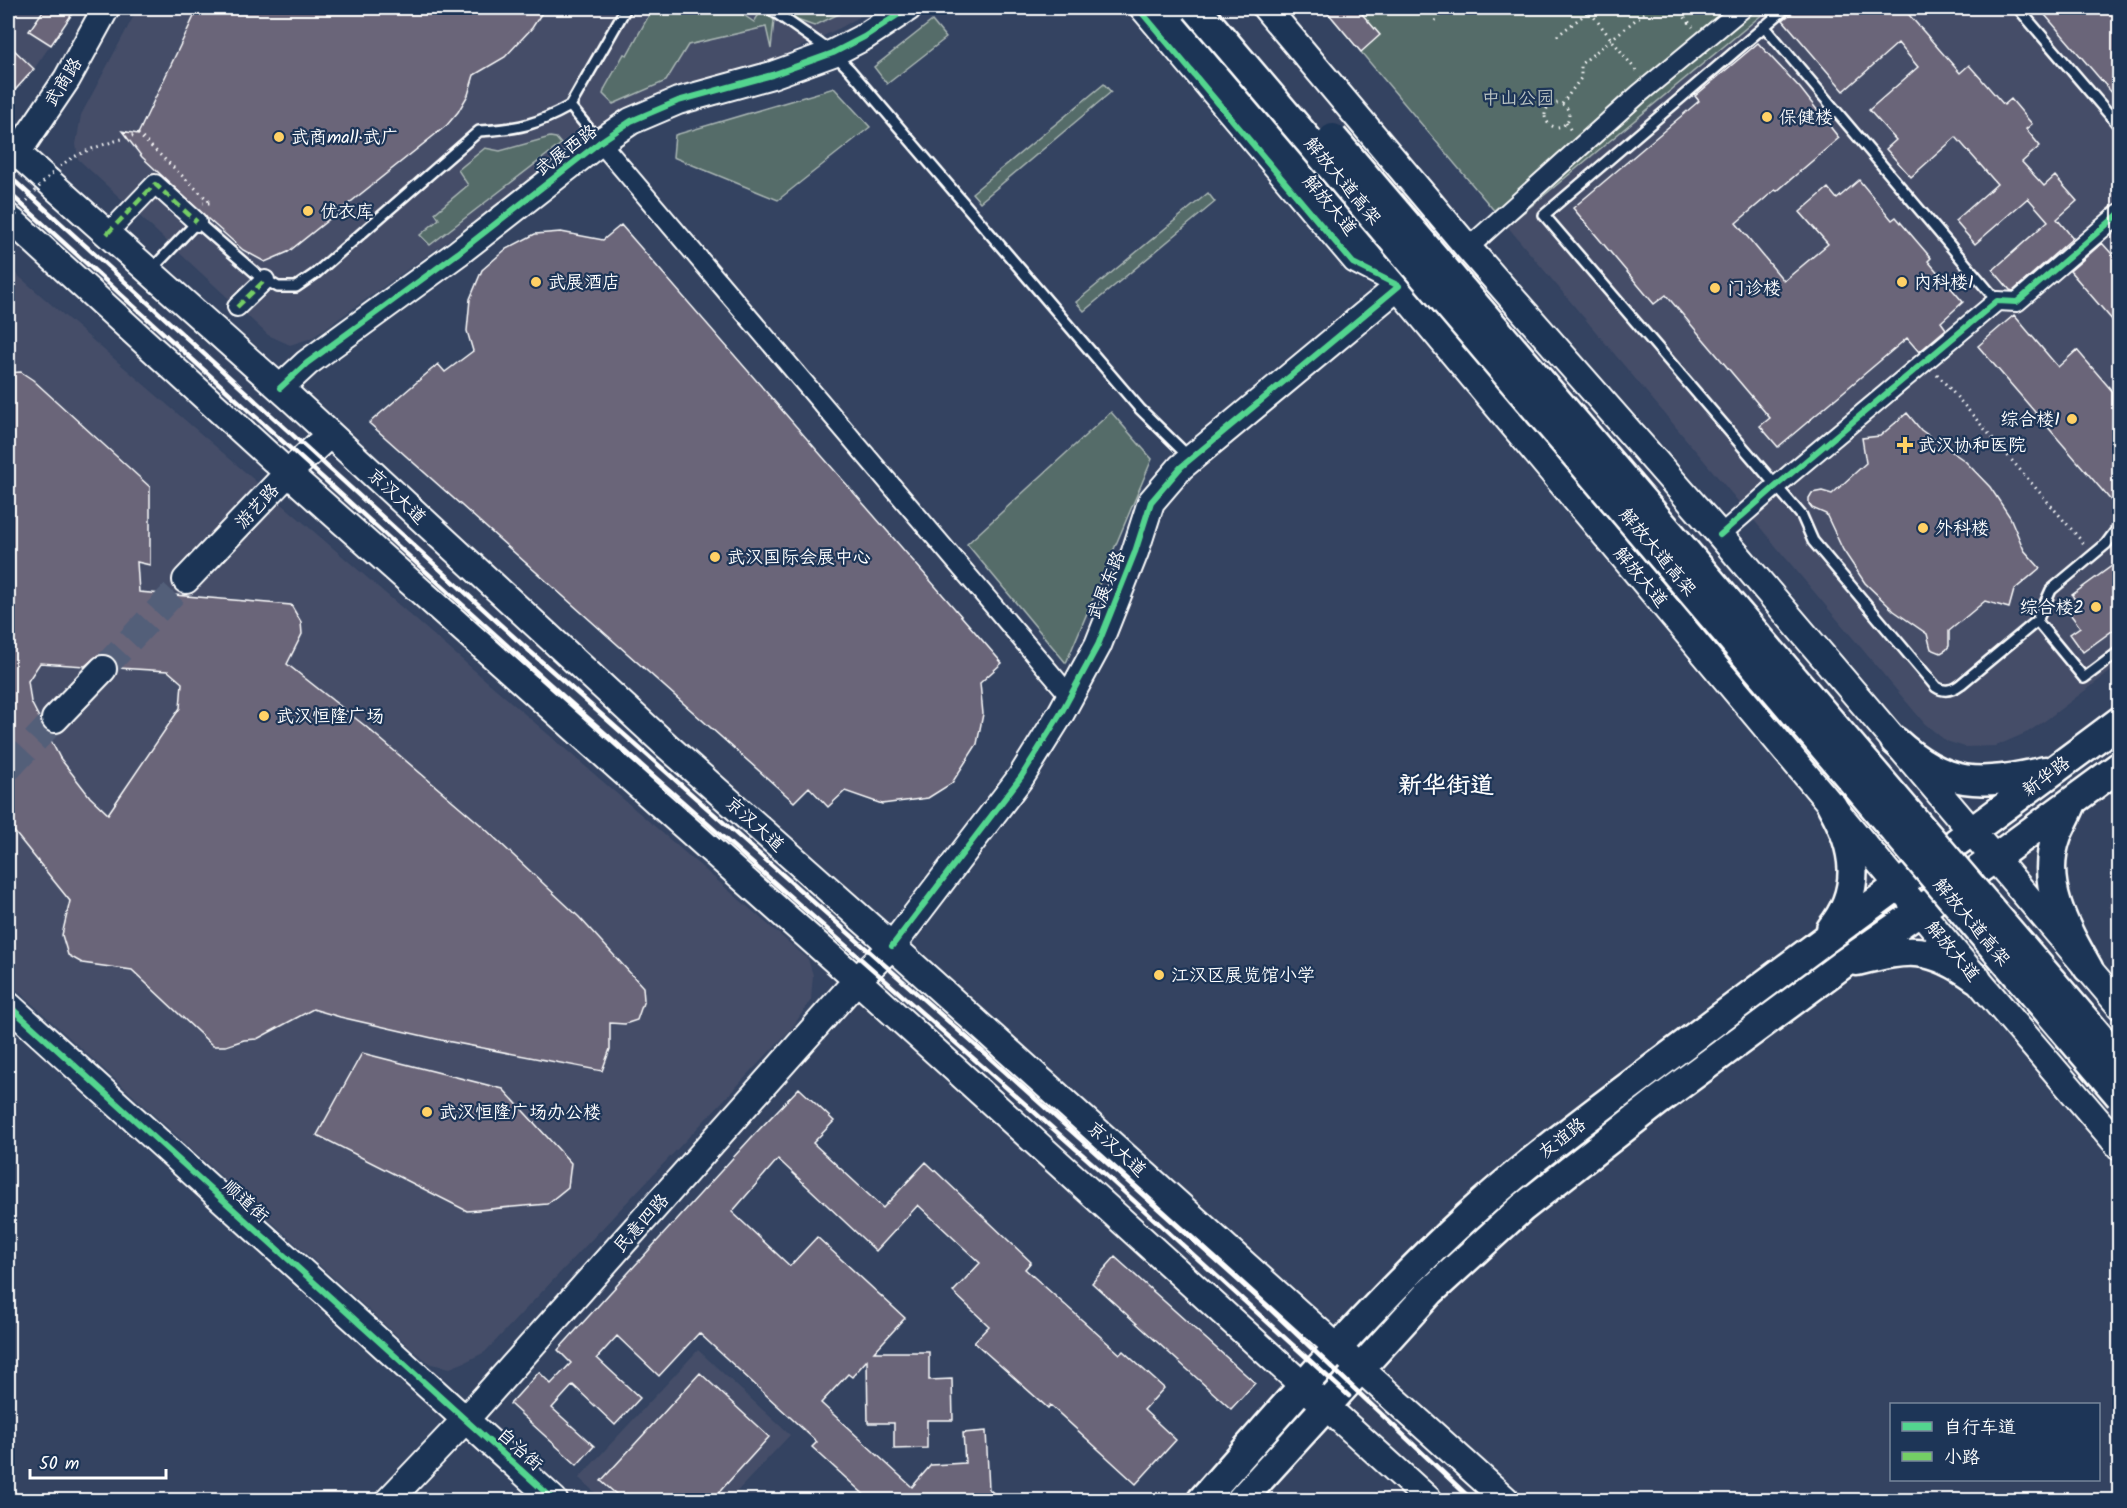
<svg xmlns="http://www.w3.org/2000/svg" width="2127" height="1508" viewBox="0 0 2127 1508" font-family="Kalam,'LXGW WenKai TC',sans-serif">
<style>
.built{fill:#444d68}
.green{fill:#556c69;stroke:#aab6b4;stroke-width:1.5}
.building{fill:#6b6579;stroke:#fff;stroke-width:1.5;fill-rule:evenodd}
.lines{fill:none;stroke-linecap:round;stroke-linejoin:round}
.secondary-tunnel{stroke:#525f79;stroke-width:26;stroke-dasharray:26 13;stroke-linecap:butt}
.lane-casing{stroke:#fff;stroke-width:14}
.street-casing{stroke:#fff;stroke-width:22}
.secondary-casing{stroke:#fff;stroke-width:30}
.primary-casing{stroke:#fff;stroke-width:33}
.path{stroke:#fff;stroke-width:3;stroke-dasharray:1.5 4.5;stroke-linecap:butt}
.lane{stroke:#1d3557;stroke-width:9}
.street{stroke:#1d3557;stroke-width:18}
.secondary{stroke:#1d3557;stroke-width:26}
.primary{stroke:#1d3557;stroke-width:28}
.rail{stroke:#fff;stroke-width:4.5}
.primary-bridge-casing{stroke:#fff;stroke-width:33;stroke-linecap:butt}
.path-bridge{stroke:#fff;stroke-width:3;stroke-dasharray:1.5 4.5;stroke-linecap:butt}
.primary-bridge{stroke:#1d3557;stroke-width:28}
.quiet{stroke:#74ce65;stroke-width:4.5;stroke-dasharray:9 4.5;stroke-linecap:butt}
.cycleway-casing{stroke:#1d3557;stroke-width:10}
.cycleway{stroke:#53d58f;stroke-width:6}
.poi-dot{fill:#ffd166;stroke:#1d3557;stroke-width:2}
.labels{text-anchor:middle;stroke-width:4.5;stroke-linejoin:round;paint-order:stroke}
.street-label{font-size:18px;fill:#fff;stroke:#1d3557}
.park-label{font-size:18px;fill:#bbc4c3;stroke:#1d3557}
.poi-label{font-size:18px;fill:#fff;stroke:#1d3557;text-anchor:start}
.district-label{font-size:24px;font-weight:bold;fill:#fff;stroke:#1d3557}
</style>
<rect width="100%" height="100%" fill="#344361"/>
<filter id="ink" filterUnits="userSpaceOnUse"><feTurbulence type="fractalNoise" baseFrequency=".0167" numOctaves="2"/><feDisplacementMap in="SourceGraphic" scale="12" xChannelSelector="R" yChannelSelector="G"/><feConvolveMatrix kernelMatrix="1 2 1 2 8 2 1 2 1" color-interpolation-filters="sRGB"/></filter>
<g filter="url(#ink)">
<path class="built" d="M8 8H76L34 69 8 44Z
M138 8H874L842 27 771 61 626 113 312 338 290 345 268 335 78 159 76 144 81 115Z
M1770 8H2119V665L2046 720 2028 732 1996 746 1965 747 1946 741 1925 724 1507 226Z
M8 267 808 959 813 975 811 1000 792 1028 485 1352 465 1362 450 1368 431 1364 416 1353 8 982Z
M2119 844V919L2109 907 2113 849Z
M698 1350 790 1435 729 1500H603L579 1478Z"/>
<path class="green" d="M653 8H680L684 13 690 8H733L754 22 761 11 774 20 771 49 766 27 688 45 666 81 613 104 603 94 605 88 624 54 627 55Z
M780 8H851L814 26 797 20Z
M1324 8H1770L1507 226Z
M932 21 946 38 887 84 874 67Z
M1104 84 1111 92 980 202 972 193Z
M834 88 870 127 778 200 673 157 675 135Z
M550 137 556 138 561 144 430 245 420 235 439 219 435 213 468 185 458 170 485 148 500 151Z
M1208 193 1215 202 1084 311 1076 302Z
M1111 412 1152 459 1066 663 967 544Z"/>
<path class="building" d="M45 8H76L51 45 29 31Z
M198 8H545L532 28 505 57 474 75 468 95 458 112 447 125 288 252 265 262 243 250 207 218 142 157 122 131 138 134Z
M1324 8H1357L1380 35 1361 52Z
M1798 8H1903L1960 73 1969 65 2004 105 2011 99 2032 124 2026 129 2040 146 2022 162 2044 186 2055 176 2077 201 2057 219 2073 238 2013 291 2010 290 1993 270 2048 221 2028 198 1975 244 1955 221 1997 184 1956 137 1911 177 1886 149 1896 140 1869 110 1918 67 1898 43 1844 91 1783 20Z
M2039 8H2120V102Z
M1758 43 1800 88 1839 138 1777 191 1775 190 1736 223 1784 281 1828 244 1800 212 1828 188 1837 199 1859 180 1892 220 1896 217 1931 258 1928 261 1963 302 1941 322 1946 329 1919 352 1907 338 1778 447 1760 426 1770 418 1666 295 1654 304 1573 208 1699 101 1695 96Z
M8 44 34 69 8 98Z
M621 225 1002 663 980 683 983 714 977 744 952 783 928 798 882 804 845 791 828 807 809 787 794 802 369 423 438 364 445 372 473 351 467 331 470 299 482 270 506 249 535 234 561 232 603 240Z
M2102 243 2120 263V329L2070 271Z
M2014 315 2058 367 2077 350 2113 392 2120 387V511L1978 346Z
M21 372 33 380 150 487V565L137 562 139 592 291 605 301 622 302 634 287 664 364 725 481 825 579 917 643 987 644 1000 637 1020 625 1024 610 1023V1049L602 1071 441 1040 340 1017 313 1009 257 1039 244 1040 226 1046H213L132 970 82 963 68 955 62 935 70 901 8 824V373ZM106 654 114 659 118 668 168 671 182 683 180 708 108 814 90 797 60 758 31 702 28 681 40 663 85 666 98 655Z
M1907 413 1921 430 1965 461 1990 487 2010 517 2024 550 2040 568 2014 590 2009 608 1985 601 1949 631V646L1946 650 1941 653 1931 649 1927 634 1894 611 1865 583 1843 550 1826 514 1812 508 1809 504V498L1812 493 1822 491 1832 494 1866 463 1862 438 1880 436Z
M2120 560V625L2083 652 2070 634 2080 627 2067 610 2077 603 2072 595Z
M362 1053 503 1089 571 1163 568 1187 547 1204 467 1211 317 1135Z
M799 1088 834 1121 813 1143 883 1208 926 1162 1031 1262 1025 1269 1120 1354 1123 1351 1164 1388 1144 1410 1176 1440 1136 1484 1050 1405 1048 1408 974 1342 989 1326 953 1292 980 1263 918 1205 876 1251 778 1159 732 1212 790 1266 817 1237 905 1318 874 1352H929V1380L952 1379 953 1420H927V1448L894 1449V1423H868L867 1360 852 1377 848 1374 821 1403 912 1487 931 1465 965 1463 963 1433 986 1431 989 1489 1001 1500H870L812 1447 817 1442 699 1333 659 1376 617 1336 597 1358 640 1398 615 1425 573 1385 552 1408 594 1446 577 1465 510 1404 539 1372 551 1384 571 1363 558 1350 751 1138Z
M1115 1257 1255 1383 1231 1409 1092 1283Z
M700 1373 769 1437 712 1500H623L601 1481Z"/>
<g class="lines">
<path class="secondary-tunnel" d="M103 669 186 580
M8 769 55 719"/>
<defs>
<path id="lane" d="M769 8 833 53 850 70 1140 409 1189 457
M1786 8 1544 215 1802 516 1813 541 1936 687C1945 693 1953 690 1961 684L2037 621 2051 590 2106 544 2120 525
M2018 8 2120 127
M1764 26 1997 301
M599 141 570 106 626 8
M150 271 197 222 259 276 278 287H296L315 274 479 131C518 129 536 125 570 106
M2037 621 2084 678 2120 651"/>
<path id="street" d="M1138 8 1353 263 1388 281
M600 142 1070 696
M107 234 155 184 197 222
M1468 248 1639 94 1743 8
M237 307 265 280
M1720 535 1776 486 1997 301 2017 302 2120 213"/>
<path id="secondary" d="M1164 8 1976 978 2120 1147
M1266 8 1468 248 1720 535 2120 1006
M8 145 292 399 667 746 892 946 1506 1500
M17 153 67 79 106 8
M8 217 288 473 857 980 1429 1500
M280 388 307 363 458 253 600 142 631 121 678 101 772 75 833 53 864 37 908 8
M186 580 288 473 330 434
M55 719 103 669
M8 1005 554 1500
M389 1500 465 1420 857 980 892 946 1021 777 1061 713 1098 645 1135 552 1151 502 1181 467 1399 286"/>
<path id="primary" d="M1895 741C1946 788 1981 786 2045 771
M2071 805C2067 815 2061 825 2057 835 2039 883 2065 928 2088 968
M1831 929C1863 890 1856 848 1832 806
M1857 961C1909 948 1930 945 1976 978
M1202 1500C1287 1404 1372 1304 1467 1217 1539 1151 1618 1095 1696 1036 1836 930 1979 827 2120 721
M1241 1500 1430 1292 1522 1208 1657 1102 1843 964 1995 858 2120 766"/>
</defs>
<use href="#lane" class="lane-casing"/>
<use href="#street" class="street-casing"/>
<use href="#secondary" class="secondary-casing"/>
<use href="#primary" class="primary-casing"/>
<path class="path" d="M1587 8 1637 72
M1677 8 1693 27
M1435 21 1444 8
M1557 36 1593 8
M1545 115a12 12 0 1 1 24 0a12 12 0 1 1-24 0Z
M1562 104 1581 78V64L1650 8
M1566 123 1572 132
M138 134 211 203H203
M1937 374 2086 546"/>
<use href="#lane" class="lane"/>
<use href="#street" class="street"/>
<use href="#secondary" class="secondary"/>
<use href="#primary" class="primary"/>
<path class="rail" d="M8 175 525 647 991 1059 1267 1306 1472 1500
M8 192 564 697 1101 1171 1349 1396"/>
<defs>
<path id="primary-bridge" d="M1196 8 2120 1096
M1333 138 2120 1061"/>
</defs>
<use href="#primary-bridge" class="primary-bridge-casing"/>
<path class="path-bridge" d="M8 224C27 202 47 173 72 158 92 147 116 141 138 134"/>
<use href="#primary-bridge" class="primary-bridge"/>
<path class="quiet" d="M107 234 155 184 197 222
M237 307 265 280"/>
<defs>
<path id="cycleway" d="M280 388 307 363 458 253 600 142 631 121 678 101 772 75 833 53 864 37 908 8
M1720 535 1776 486 1997 301 2017 302 2120 213
M892 946 1021 777 1061 713 1098 645 1135 552 1151 502 1181 467 1399 286 1353 263 1138 8
M8 1005 554 1500"/>
</defs>
<use href="#cycleway" class="cycleway-casing"/>
<use href="#cycleway" class="cycleway"/>
</g>
</g>
<g class="poi-dot">
<circle cx="1767" cy="117" r="6"/>
<circle cx="279" cy="137" r="6"/>
<circle cx="308" cy="211" r="6"/>
<circle cx="536" cy="282" r="6"/>
<circle cx="1902" cy="282" r="6"/>
<circle cx="1715" cy="288" r="6"/>
<circle cx="2072" cy="419" r="6"/>
<path d="M1902 436h6v6h6v6h-6v6h-6v-6h-6v-6h6z"/>
<circle cx="1923" cy="528" r="6"/>
<circle cx="715" cy="557" r="6"/>
<circle cx="2096" cy="607" r="6"/>
<circle cx="264" cy="716" r="6"/>
<circle cx="1159" cy="975" r="6"/>
<circle cx="427" cy="1112" r="6"/>
</g>
<g class="labels">
<g class="street-label">
<text transform="translate(63 82) rotate(-58)" y="6">武商路</text>
<text transform="translate(566 150) rotate(-37)" y="6">武展西路</text>
<text transform="translate(1343 181) rotate(50)" y="6">解放大道高架</text>
<text transform="translate(1330 205) rotate(50)" y="6">解放大道</text>
<text transform="translate(397 496) rotate(43)" y="6">京汉大道</text>
<text transform="translate(257 506) rotate(-47)" y="6">游艺路</text>
<text transform="translate(1658 552) rotate(50)" y="6">解放大道高架</text>
<text transform="translate(1641 577) rotate(50)" y="6">解放大道</text>
<text transform="translate(1106 585) rotate(-68)" y="6">武展东路</text>
<text transform="translate(2046 776) rotate(-37)" y="6">新华路</text>
<text transform="translate(755 824) rotate(42)" y="6">京汉大道</text>
<text transform="translate(1972 922) rotate(50)" y="6">解放大道高架</text>
<text transform="translate(1953 951) rotate(50)" y="6">解放大道</text>
<text transform="translate(1562 1138) rotate(-38)" y="6">友谊路</text>
<text transform="translate(1117 1149) rotate(42)" y="6">京汉大道</text>
<text transform="translate(246 1201) rotate(42)" y="6">顺道街</text>
<text transform="translate(641 1223) rotate(-48)" y="6">民意四路</text>
<text transform="translate(520 1449) rotate(42)" y="6">自治街</text>
</g>
<g class="park-label">
<text x="1518" y="104">中山公园</text>
</g>
<g class="poi-label">
<text x="1779" y="123">保健楼</text>
<text x="291" y="143">武商mall·武广</text>
<text x="320" y="217">优衣库</text>
<text x="548" y="288">武展酒店</text>
<text x="1914" y="288">内科楼1</text>
<text x="1727" y="294">门诊楼</text>
<text x="2060" y="425" text-anchor="end">综合楼1</text>
<text x="1918" y="451">武汉协和医院</text>
<text x="1935" y="534">外科楼</text>
<text x="727" y="563">武汉国际会展中心</text>
<text x="2084" y="613" text-anchor="end">综合楼2</text>
<text x="276" y="722">武汉恒隆广场</text>
<text x="1171" y="981">江汉区展览馆小学</text>
<text x="439" y="1118">武汉恒隆广场办公楼</text>
</g>
<g class="district-label">
<text x="1446" y="793">新华街道</text>
</g>
</g>
<rect width="2127" height="1508" fill="none" stroke="#1d3557" stroke-width="30"/>
<rect x="15" y="15" width="2097" height="1478" fill="none" stroke="#fff" stroke-width="2" filter="url(#ink)"/>
<rect x="1890" y="1403" width="210" height="78" fill="#1d3557" stroke="#77869a" stroke-width="1.5"/>
<rect x="1902" y="1422" width="30" height="9" fill="#53d58f" stroke="#77869a" stroke-width="1.5"/>
<text x="1944" y="1433" font-size="18" fill="#ffffff">自行车道</text>
<rect x="1902" y="1452" width="30" height="9" fill="#74ce65" stroke="#77869a" stroke-width="1.5"/>
<text x="1944" y="1463" font-size="18" fill="#ffffff">小路</text>
<path d="M30 1469v9h136v-9" fill="none" stroke="#ffffff" stroke-width="3"/>
<text x="39" y="1469" font-size="18" fill="#ffffff" stroke="#1d3557" stroke-width="4.5" paint-order="stroke">50 m</text>
</svg>
